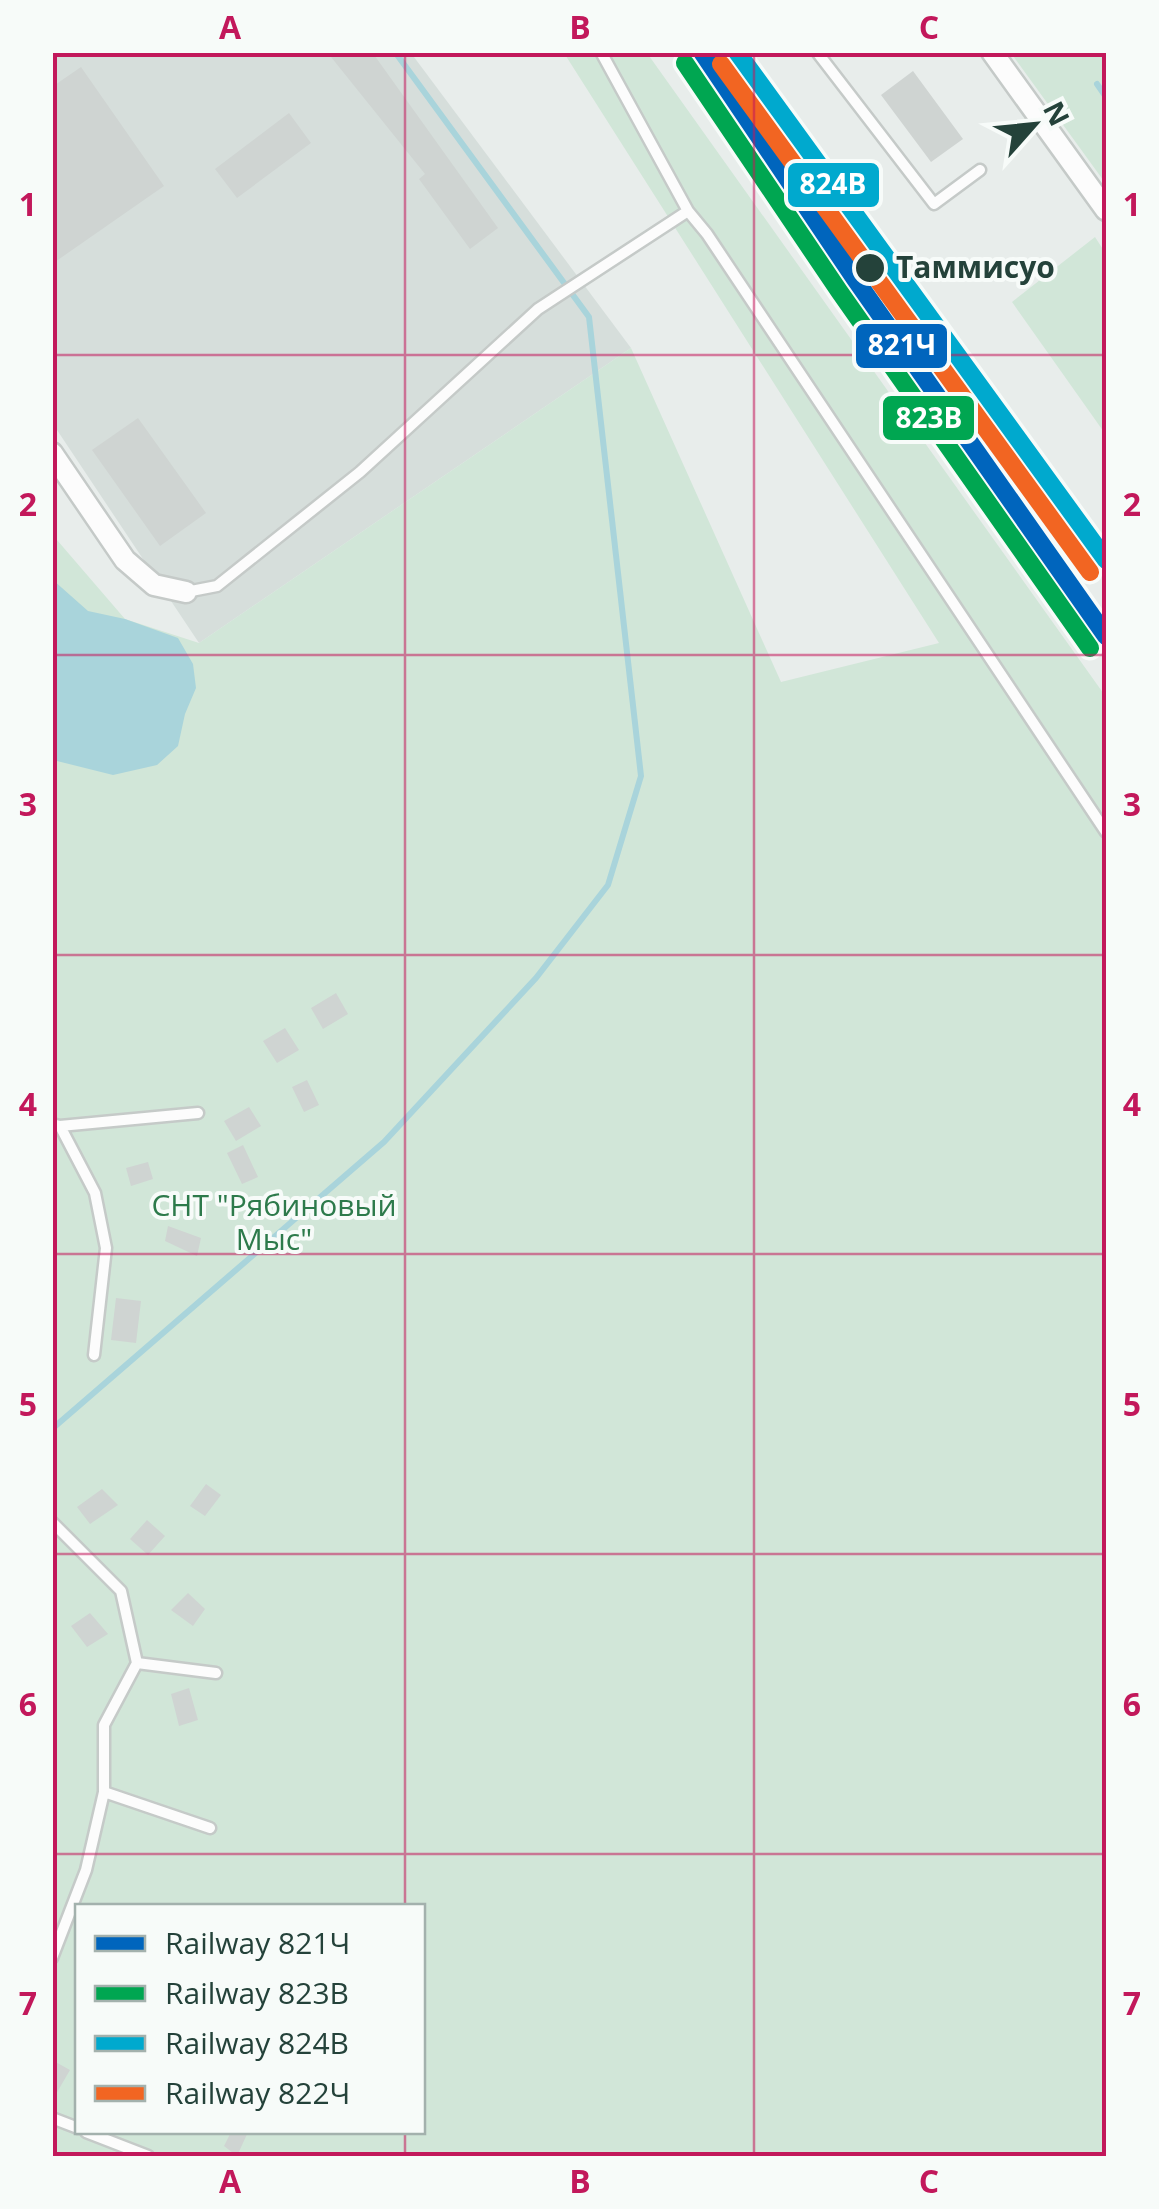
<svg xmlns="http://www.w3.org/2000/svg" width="1159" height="2209" viewBox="0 0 1159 2209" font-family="'Open Sans',sans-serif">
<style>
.built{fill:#d6dedb}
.green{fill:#d1e6d8;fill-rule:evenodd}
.water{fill:#a9d4db}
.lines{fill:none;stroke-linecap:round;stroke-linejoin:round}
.stream{stroke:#a9d4db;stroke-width:6}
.building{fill:#cfd4d2}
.service-casing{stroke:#c5cac8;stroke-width:15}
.minor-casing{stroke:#c5cac8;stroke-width:25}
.service{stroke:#fcfcfc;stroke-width:10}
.minor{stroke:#fcfcfc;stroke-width:20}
.rail-1-casing{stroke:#f7fbf9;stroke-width:25}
.rail-2-casing{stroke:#f7fbf9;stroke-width:25}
.rail-3-casing{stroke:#f7fbf9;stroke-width:25}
.rail-4-casing{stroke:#f7fbf9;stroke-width:25}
.rail-1{stroke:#0065bd;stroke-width:18}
.rail-2{stroke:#00a651;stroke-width:18}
.rail-3{stroke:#00a9ce;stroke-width:18}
.rail-4{stroke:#f26522;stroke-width:18}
.grid{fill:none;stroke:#c2185b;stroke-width:2.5;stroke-opacity:0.55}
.stop-dot{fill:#24423a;stroke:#f7fbf9;stroke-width:4}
.labels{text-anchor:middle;stroke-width:8;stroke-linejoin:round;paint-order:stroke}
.stop-label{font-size:30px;font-weight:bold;fill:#24423a;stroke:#f7fbf9;text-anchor:start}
.park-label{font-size:30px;fill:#2d7a4b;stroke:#f7fbf9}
.line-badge{stroke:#f7fbf9;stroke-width:4}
.badge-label{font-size:28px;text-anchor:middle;font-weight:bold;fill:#fff}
.neatline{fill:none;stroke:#c2185b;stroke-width:4}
.grid-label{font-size:32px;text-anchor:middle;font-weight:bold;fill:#c2185b}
</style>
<rect width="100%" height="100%" fill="#e8edeb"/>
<path class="built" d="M52 53H411L631 348 199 643 53 424Z"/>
<path class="green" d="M564 53H647L1106 697V2156H53L52 525 57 540 125 619 199 643 631 348 781 682 939 643ZM78 1906H422V2132H78Z
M1011 53H1106V184Z
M1095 237 1106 254V435L1012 302Z"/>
<path class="water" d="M53 580 88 611 125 619 178 638 193 664 196 688 185 714 178 746 157 765 113 775 53 760Z"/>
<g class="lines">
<path class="stream" d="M1097 84 1106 97
M52 1429 384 1142 536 978 608 885 641 776 589 317 395 52"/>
</g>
<path class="building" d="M327 52H372L498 228 470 249 419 179 425 174Z
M81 67 164 186 52 264V87Z
M913 71 963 139 931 162 881 95Z
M289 113 311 143 237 198 215 169Z
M138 418 206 513 160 546 92 450Z
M336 993 348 1014 323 1029 311 1008Z
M285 1028 299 1050 277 1063 263 1041Z
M307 1080 319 1105 304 1112 292 1087Z
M249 1107 261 1126 236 1141 224 1121Z
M243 1145 258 1177 242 1184 227 1153Z
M148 1162 153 1179 131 1186 126 1168Z
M168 1226 201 1238 197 1256 165 1241Z
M116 1298 141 1301 136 1343 111 1340Z
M206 1484 221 1495 205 1516 190 1506Z
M102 1489 118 1505 90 1524 77 1507Z
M147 1520 165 1536 148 1555 130 1539Z
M188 1593 205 1609 193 1626 171 1610Z
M90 1613 108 1634 87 1647 71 1626Z
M189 1688 198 1720 179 1726 171 1694Z
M52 2060 70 2070 52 2101Z
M231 2132H248L237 2156 224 2146Z"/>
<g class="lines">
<defs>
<path id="service" d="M601 52 688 211 707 234 1106 832
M817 52 934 204 980 170
M186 592 217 586 360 472 538 309 688 211
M52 1124 60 1126 198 1113
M60 1126 95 1193 106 1248 94 1355
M52 1522 121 1591 137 1663 104 1725V1792L86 1870 52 1958
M137 1663 216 1673
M104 1792 210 1828
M52 2118 78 2128
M86 2132 148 2156"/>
<path id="minor" d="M992 52 1106 210
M52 453 125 560 154 585 186 592"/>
</defs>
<use href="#service" class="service-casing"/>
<use href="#minor" class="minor-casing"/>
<use href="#service" class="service"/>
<use href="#minor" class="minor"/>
<defs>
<path id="rail-1" d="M702 52 855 279 1106 636"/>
<path id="rail-2" d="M685 63 839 291 1090 648"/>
<path id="rail-3" d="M737 52 1106 560"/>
<path id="rail-4" d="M721 64 1090 572"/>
</defs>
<use href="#rail-1" class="rail-1-casing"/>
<use href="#rail-2" class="rail-2-casing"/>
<use href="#rail-3" class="rail-3-casing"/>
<use href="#rail-4" class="rail-4-casing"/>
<use href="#rail-1" class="rail-1"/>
<use href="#rail-2" class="rail-2"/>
<use href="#rail-3" class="rail-3"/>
<use href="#rail-4" class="rail-4"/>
</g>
<path class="grid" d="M405 52V1906M754 52V2156M52 355H1106M52 655H1106M52 955H1106M52 1254H1106M52 1554H1106M52 1854H1106M405 2132V2156"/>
<circle class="stop-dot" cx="870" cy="268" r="16"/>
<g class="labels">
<g class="stop-label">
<text x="896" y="278">Таммисуо</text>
</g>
<g class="park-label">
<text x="274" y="1216">СНТ "Рябиновый<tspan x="274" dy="34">Мыс"</tspan></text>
</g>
</g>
<g class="line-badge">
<rect x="786" y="161" width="95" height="48" rx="10" fill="#00a9ce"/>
<rect x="854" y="322" width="95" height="48" rx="10" fill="#0065bd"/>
<rect x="881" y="394" width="95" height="48" rx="10" fill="#00a651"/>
</g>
<g class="badge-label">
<text x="833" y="194">824В</text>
<text x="902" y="355">821Ч</text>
<text x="929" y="428">823В</text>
</g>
<rect width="1159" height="2209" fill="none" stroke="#f7fbf9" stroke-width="110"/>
<rect x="75" y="1904" width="350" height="230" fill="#f7fbf9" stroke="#a3b1ad" stroke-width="2.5"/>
<rect x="95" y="1936" width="50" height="15" fill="#0065bd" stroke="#a3b1ad" stroke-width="2.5"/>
<text x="165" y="1954" font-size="30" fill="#24423a">Railway 821Ч</text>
<rect x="95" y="1986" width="50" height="15" fill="#00a651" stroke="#a3b1ad" stroke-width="2.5"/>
<text x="165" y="2004" font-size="30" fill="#24423a">Railway 823В</text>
<rect x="95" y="2036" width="50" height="15" fill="#00a9ce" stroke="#a3b1ad" stroke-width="2.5"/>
<text x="165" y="2054" font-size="30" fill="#24423a">Railway 824В</text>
<rect x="95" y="2086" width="50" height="15" fill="#f26522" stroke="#a3b1ad" stroke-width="2.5"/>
<text x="165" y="2104" font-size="30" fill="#24423a">Railway 822Ч</text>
<g transform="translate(1034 125) rotate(63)" stroke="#f7fbf9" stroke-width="8" paint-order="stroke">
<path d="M0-8L18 38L0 25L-18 38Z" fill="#24423a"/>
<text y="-15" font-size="28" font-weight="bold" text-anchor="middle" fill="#24423a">N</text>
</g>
<rect x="55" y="55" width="1049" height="2099" class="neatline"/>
<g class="grid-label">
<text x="230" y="39">A</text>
<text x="580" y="39">B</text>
<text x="929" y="39">C</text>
<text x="28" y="216">1</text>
<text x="1132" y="216">1</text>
<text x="28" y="516">2</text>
<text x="1132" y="516">2</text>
<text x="28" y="816">3</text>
<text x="1132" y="816">3</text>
<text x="28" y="1116">4</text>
<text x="1132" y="1116">4</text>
<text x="28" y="1416">5</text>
<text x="1132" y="1416">5</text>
<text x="28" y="1716">6</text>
<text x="1132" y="1716">6</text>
<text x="28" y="2015">7</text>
<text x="1132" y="2015">7</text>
<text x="230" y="2193">A</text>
<text x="580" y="2193">B</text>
<text x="929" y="2193">C</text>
</g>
</svg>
